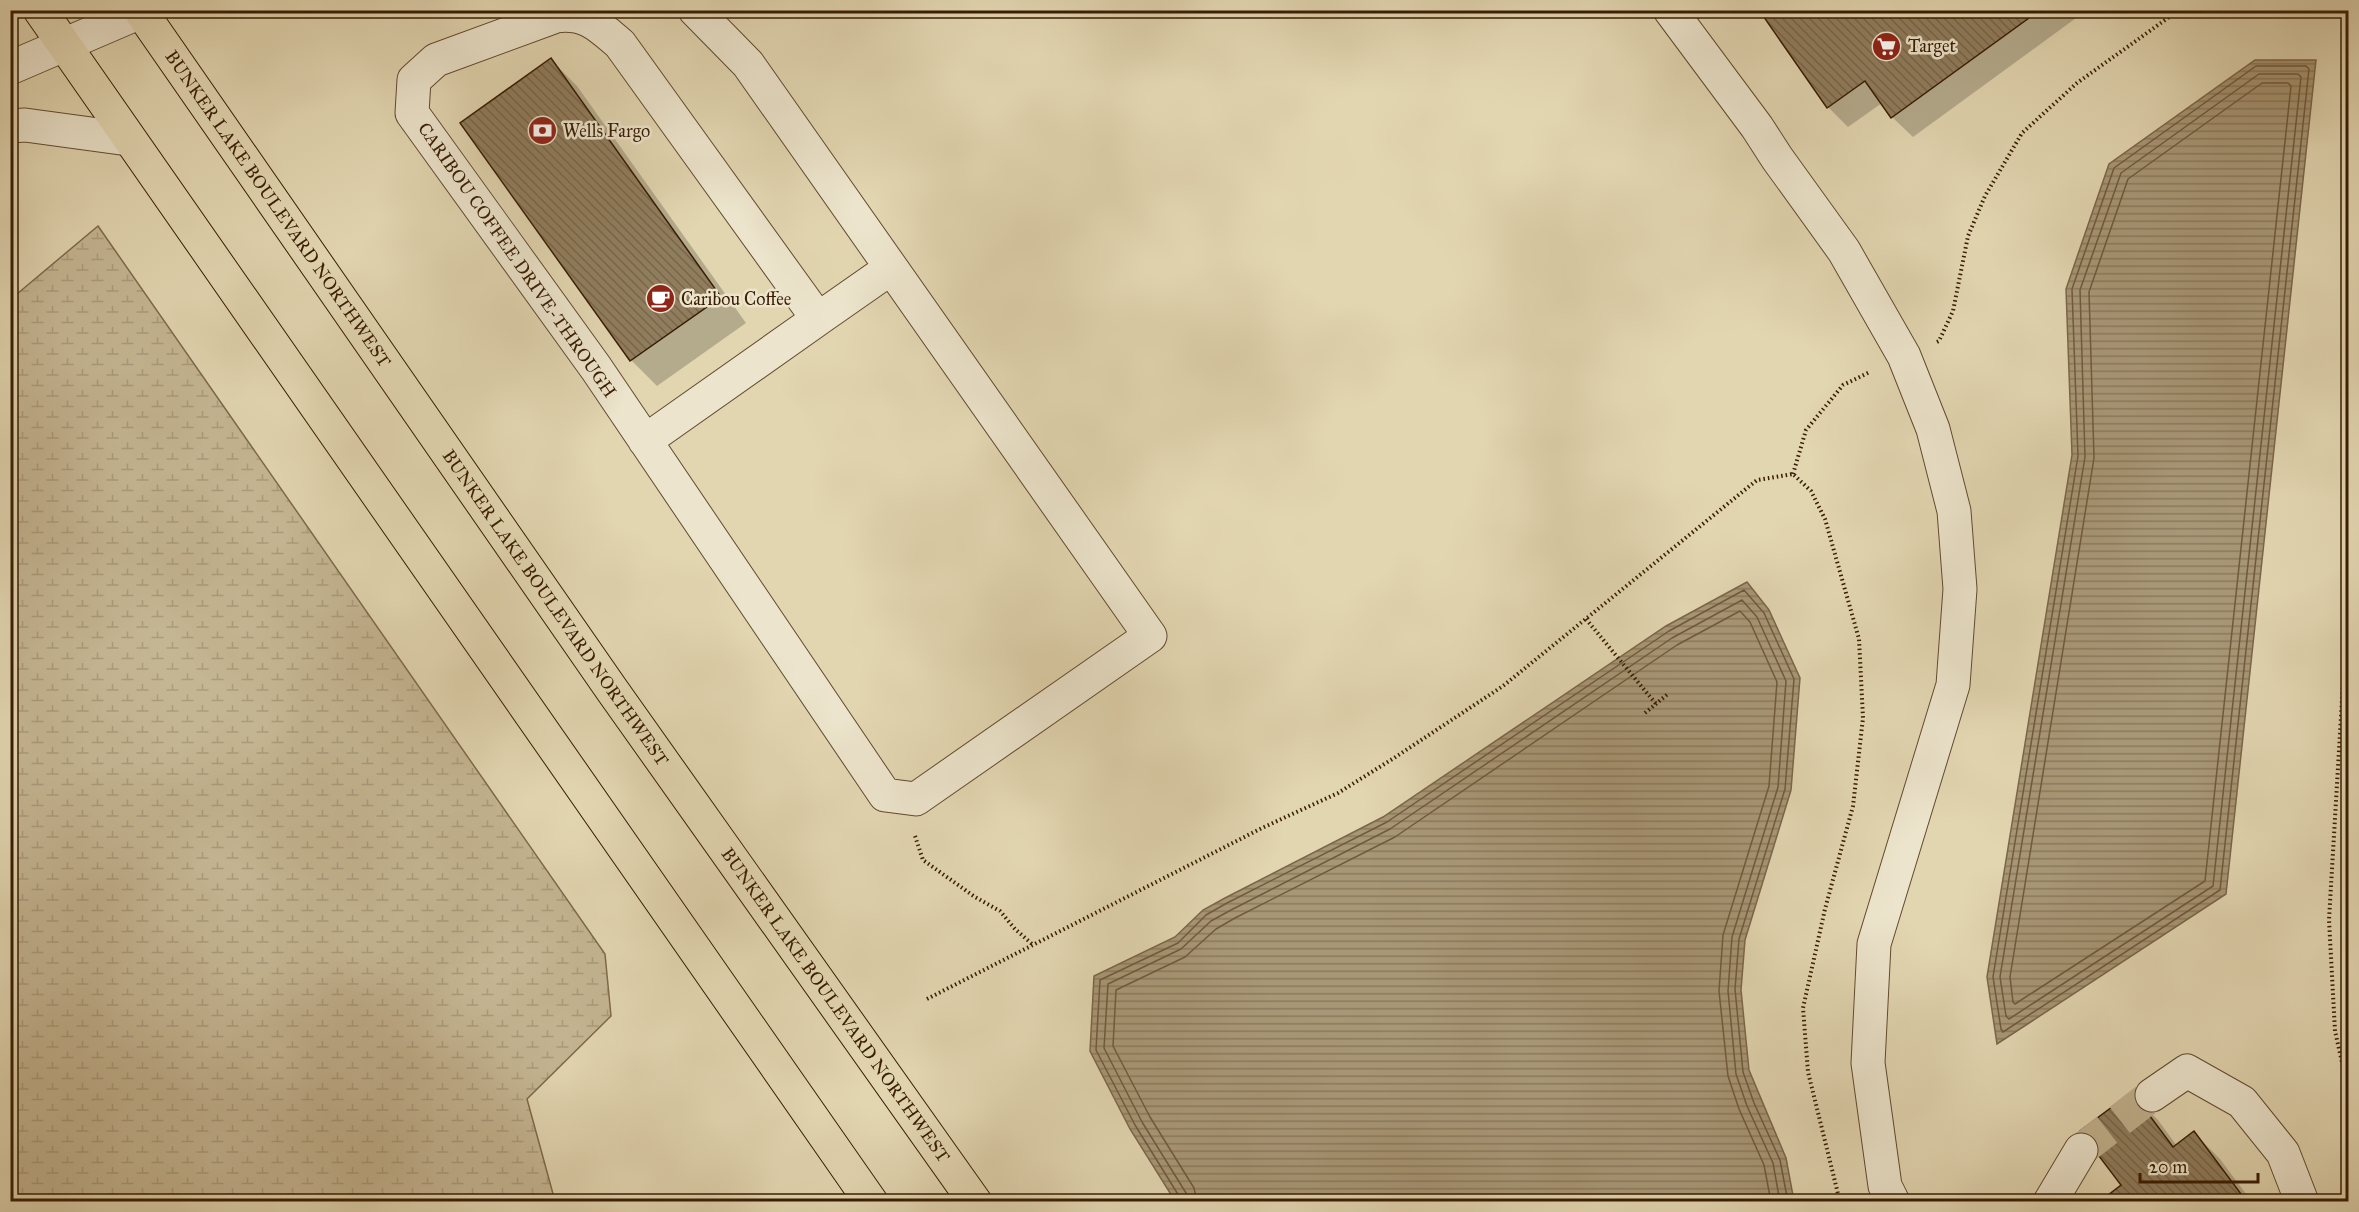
<svg xmlns="http://www.w3.org/2000/svg" width="2359" height="1212" viewBox="0 0 2359 1212" font-family="'IM FELL Great Primer',serif">
<style>
.wetland{fill:url(#wetland-marsh);stroke:#7e694b;stroke-width:1.5}
.water{fill:url(#water-rules);stroke:#7b6648;stroke-width:1.5}
.shadow{fill:#0003}
.lines{fill:none;stroke-linecap:round;stroke-linejoin:round}
.shore{stroke:#705a3c;stroke-width:1.5}
.building{fill:url(#building-back-hatch);stroke:#381c03;stroke-width:1.5}
.minor-tunnel{stroke:#c0b18e;stroke-width:33;stroke-dasharray:33 16;stroke-linecap:butt}
.minor-casing{stroke:#624a2e;stroke-width:35}
.major-casing{stroke:#381c03;stroke-width:35}
.path{stroke:#381c03;stroke-width:4;stroke-dasharray:1.5 3;stroke-linecap:butt}
.minor{stroke:#ece4cc;stroke-width:33}
.major{stroke:#e2d6b1;stroke-width:33}
.labels{text-anchor:middle;stroke-width:5;stroke-linejoin:round;paint-order:stroke}
.poi-label{font-size:18px;fill:#381c03;stroke:#ece4cc;text-anchor:start}
.street-label{font-size:18px;fill:#381c03;stroke:#ece4cc}
</style>
<defs>
<pattern id="wetland-marsh" width="20" height="14" patternUnits="userSpaceOnUse" patternTransform="scale(1.5)"><rect width="20" height="14" fill="#c5b693"/><path d="M1 5h8M5 5V1M11 12h8M15 12V8" fill="none" stroke="#aa9c7d"/></pattern>
<pattern id="water-rules" width="6" height="5" patternUnits="userSpaceOnUse" patternTransform="scale(1.5)"><rect width="6" height="5" fill="#a89776"/><path d="M0 2.5h6" fill="none" stroke="#8a7a5f"/></pattern>
<pattern id="building-back-hatch" width="6" height="6" patternUnits="userSpaceOnUse" patternTransform="scale(1.5)"><rect width="6" height="6" fill="#907d5d"/><path d="M-1 5l2 2M0 0l6 6M5-1l2 2" fill="none" stroke="#77664b"/></pattern>
</defs>
<rect width="100%" height="100%" fill="#e2d6b1"/>
<filter id="stains"><feTurbulence type="fractalNoise" baseFrequency=".00333" numOctaves="4"/><feColorMatrix values="0 0 0 0 .2 0 0 0 0 .09 0 0 0 0 .02 0 0 0 .5 -.17"/></filter>
<radialGradient id="worn" r=".72"><stop offset=".6" stop-color="#630" stop-opacity="0"/><stop offset="1" stop-color="#630" stop-opacity=".3"/></radialGradient>
<path class="wetland" d="M98 226 605 954 611 1016 527 1099 555 1201H11V299Z"/>
<path class="water" d="M2255 60H2316L2226 894 1997 1044 1987 977 2072 455 2066 289 2109 164Z
M1747 582 1769 610 1800 678 1791 790 1745 940 1741 990 1749 1070 1786 1158 1794 1201H1175L1130 1129 1090 1051 1094 976 1175 937 1203 910 1225 898 1383 817 1666 626Z"/>
<path class="shadow" d="M1761 10H2087L1913 137 1892 117 1882 103 1848 127 1828 107Z
M551 60 577 86 746 323 657 386 631 360 462 123Z
M2132 1094 2158 1120 2177 1146 2194 1133 2220 1159 2252 1202H2101L2123 1185Z"/>
<g class="lines">
<path class="shore" d="M2256 66H2306L2309 69 2220 890 2003 1032 2001 1029 1993 977 2078 456 2072 289 2114 168Z
M2259 74H2298L2301 77 2213 886 2009 1019 2006 1016 2000 977 2085 457 2080 290 2121 173Z
M2262 83H2288L2291 86 2205 881 2015 1004 2013 1002 2010 977 2094 458 2089 292 2128 179Z
M1180 1202 1179 1196 1135 1125 1096 1050 1100 980 1178 943 1206 915 1227 903 1387 822 1669 631 1744 590 1764 613 1794 679 1785 789 1739 939 1735 989 1743 1072 1754 1103 1780 1160 1788 1202
M1188 1202 1186 1193 1142 1122 1104 1048 1108 984 1181 949 1211 921 1231 910 1390 829 1672 638 1742 600 1757 617 1786 681 1778 787 1732 937 1728 991 1736 1074 1747 1106 1773 1163 1780 1202
M1197 1202 1194 1188 1150 1117 1113 1046 1116 990 1185 957 1216 929 1235 918 1395 837 1677 645 1740 611 1750 622 1777 682 1769 786 1723 935 1719 991 1728 1076 1739 1109 1764 1165 1771 1202"/>
</g>
<path class="building" d="M1759 10H2040L1891 118 1865 81 1827 108Z
M551 58 721 297 630 361 460 123Z
M2132 1092 2173 1147 2194 1131 2247 1202H2099L2121 1185 2080 1131Z"/>
<g class="lines">
<path class="minor-tunnel" d="M2081 1150 2152 1095"/>
<defs>
<path id="minor" d="M695 10 748 64 1150 636 916 799 885 795 596 368 412 113 414 80 436 60 556 16C586 12 599 26 620 44L818 319 891 268
M1670 10 1757 127 1777 158 1844 251 1904 356 1933 429 1954 511 1960 589 1953 685 1874 944 1868 1063 1885 1186 1893 1202
M10 68 145 10
M10 126 25 125 128 139
M645 441 818 319
M2152 1095 2187 1071 2242 1102 2283 1153 2302 1202
M2050 1202 2081 1150"/>
<g id="major">
<path d="M40 10 871 1202"/>
<path id="s1" d="M140 10 612 690 975 1202"/>
</g>
</defs>
<use href="#minor" class="minor-casing"/>
<use href="#major" class="major-casing"/>
<path class="path" d="M1937 342 1939 341 1953 311 1968 236 1985 196 2022 133 2077 83 2179 10
M1793 474 1806 430 1843 385 1870 372
M2348 598 2329 920 2335 1031 2348 1089
M1586 619 1656 704
M1645 713 1669 693
M915 836 923 860 975 897 1000 911 1015 929 1032 944
M927 999 1262 828 1338 793 1394 758 1503 686 1757 480 1793 474 1811 491 1825 519 1859 639 1863 718 1853 806 1825 909 1803 1008 1808 1072 1840 1202"/>
<use href="#minor" class="minor"/>
<use href="#major" class="major"/>
</g>
<defs>
<symbol id="supermarket-disc" viewBox="-11 -11 22 22"><circle r="9.5" fill="#8f2418" stroke="#ece4cc"/><path d="M-6-5.5h2.5l.6 2H6L4.5 2H-2.5L-4.4-4H-6ZM-1.5 3.2a1.3 1.3 0 1 0 .1 0ZM3 3.2a1.3 1.3 0 1 0 .1 0Z" fill="#fff"/></symbol>
<symbol id="bank-disc" viewBox="-11 -11 22 22"><circle r="9.5" fill="#8f2418" stroke="#ece4cc"/><path d="M-6-4H6V4H-6ZM0-2.3a2.3 2.3 0 1 0 0 4.6a2.3 2.3 0 1 0 0-4.6Z" fill="#fff"/></symbol>
<symbol id="cafe-disc" viewBox="-11 -11 22 22"><circle r="9.5" fill="#8f2418" stroke="#ece4cc"/><path d="M-5.5-4.5H6V0H3Q3 3.5 0 3.5H-2.5Q-5.5 3.5-5.5 0ZM3-3.2v2h1.7v-2ZM-6 4.5H4V6H-6Z" fill="#fff"/></symbol>
</defs>
<g fill-rule="evenodd">
<use href="#supermarket-disc" x="1870" y="30" width="33" height="33"/>
<use href="#bank-disc" x="526" y="114" width="33" height="33"/>
<use href="#cafe-disc" x="644" y="282" width="33" height="33"/>
</g>
<g class="labels">
<g class="poi-label">
<text x="1908" y="52">Target</text>
<text x="563" y="137">Wells Fargo</text>
<text x="681" y="305">Caribou Coffee</text>
</g>
<g class="street-label">
<text dy="6" stroke="none"><textPath href="#s1" startOffset="242">BUNKER LAKE BOULEVARD NORTHWEST</textPath></text>
<text transform="translate(517 260) rotate(55)" y="6">CARIBOU COFFEE DRIVE-THROUGH</text>
<text dy="6" stroke="none"><textPath href="#s1" startOffset="728">BUNKER LAKE BOULEVARD NORTHWEST</textPath></text>
<text dy="6" stroke="none"><textPath href="#s1" startOffset="1214">BUNKER LAKE BOULEVARD NORTHWEST</textPath></text>
</g>
</g>
<rect width="2359" height="1212" fill="none" stroke="#e2d6b1" stroke-width="36"/>
<rect x="12" y="12" width="2335" height="1188" fill="none" stroke="#381c03" stroke-width="3"/>
<rect x="18" y="18" width="2323" height="1176" fill="none" stroke="#381c03" stroke-width="1.5"/>
<path d="M2140 1173v9h118v-9" fill="none" stroke="#381c03" stroke-width="3"/>
<text x="2149" y="1173" font-size="18" fill="#381c03" stroke="#ece4cc" stroke-width="4.5" paint-order="stroke">20 m</text>
<rect width="100%" height="100%" filter="url(#stains)"/>
<rect width="100%" height="100%" fill="url(#worn)"/>
</svg>
